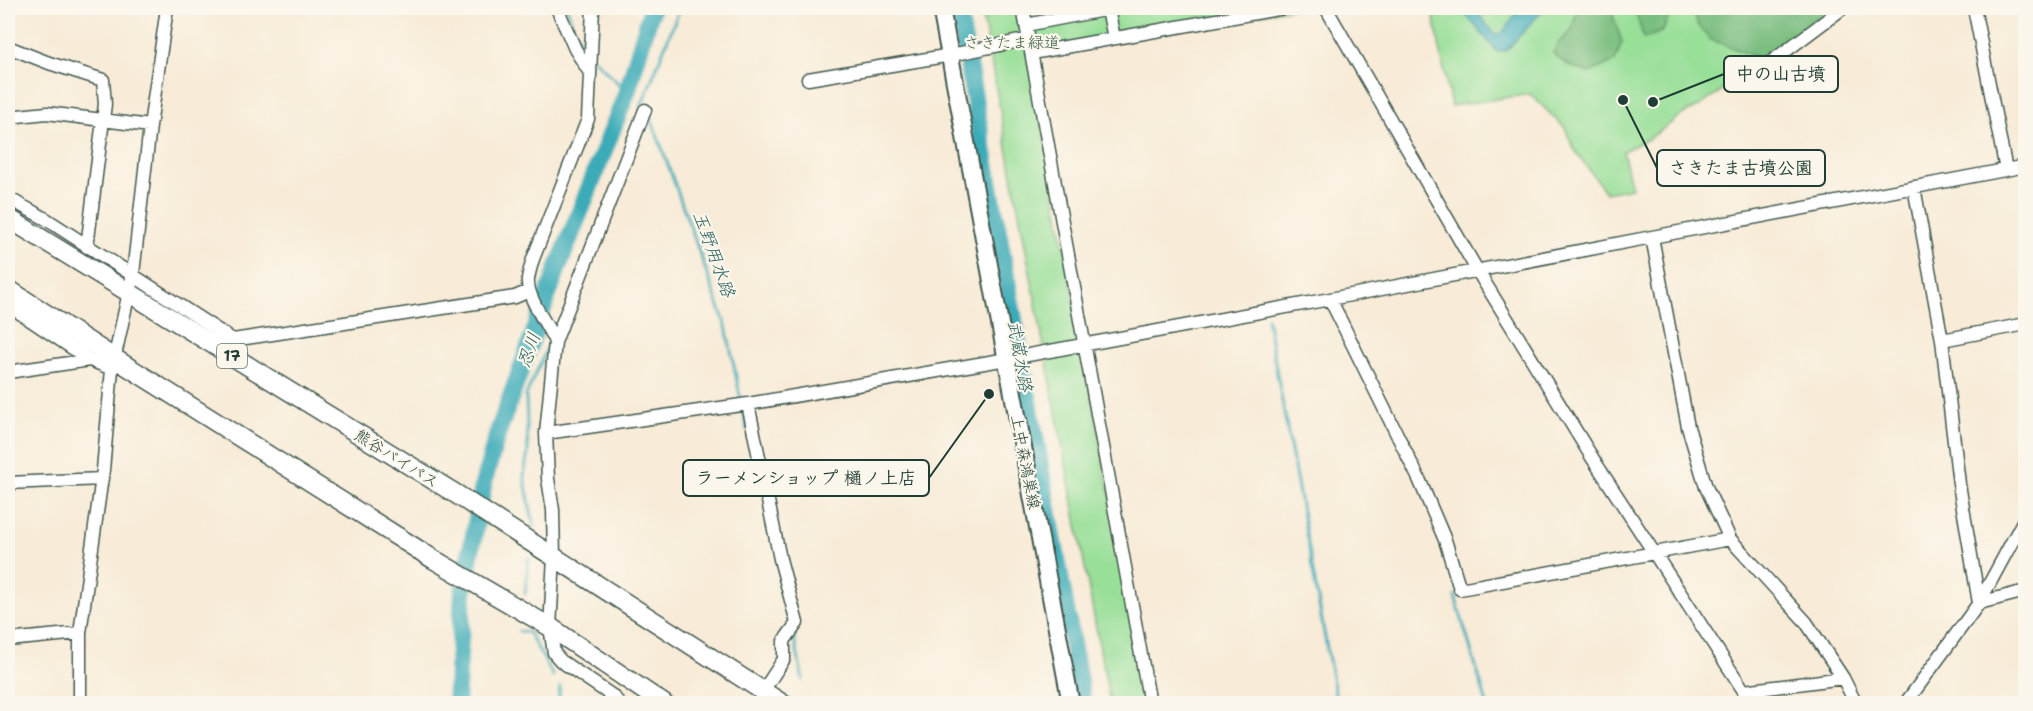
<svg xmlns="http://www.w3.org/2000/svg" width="2033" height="711" viewBox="0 0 2033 711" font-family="'Shantell Sans','Klee One',sans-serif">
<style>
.green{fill:#98df98;stroke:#5c8e66;stroke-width:1.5}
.forest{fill:#7abe80;stroke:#4c7e5a;stroke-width:1.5}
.water{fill:#3babb8;stroke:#2d7476;stroke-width:1.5}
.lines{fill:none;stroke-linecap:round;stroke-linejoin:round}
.stream{stroke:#3babb8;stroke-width:3}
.river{stroke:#3babb8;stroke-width:18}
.minor-casing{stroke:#40574c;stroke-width:15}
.major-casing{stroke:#40574c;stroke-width:20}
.highway-casing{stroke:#40574c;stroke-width:21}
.minor{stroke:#fff;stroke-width:12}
.major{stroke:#fff;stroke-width:16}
.highway{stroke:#fff;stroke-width:18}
.labels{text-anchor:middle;stroke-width:4.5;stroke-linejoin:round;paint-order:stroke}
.shield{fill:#fbf7ec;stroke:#61756b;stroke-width:1.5}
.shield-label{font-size:15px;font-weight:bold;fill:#1f3d34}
.park-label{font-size:16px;fill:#375d48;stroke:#fbf7ec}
.street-label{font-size:16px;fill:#1f3d34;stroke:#fbf7ec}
.water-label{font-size:18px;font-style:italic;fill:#275e5c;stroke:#fbf7ec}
.leader{fill:none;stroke:#1f3d34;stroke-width:2}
.callout-dot{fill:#1f3d34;stroke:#fbf7ec;stroke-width:2}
.callout{fill:#fbf7ec;stroke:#1f3d34;stroke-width:2}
.callout-label{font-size:18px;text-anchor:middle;font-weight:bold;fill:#1f3d34}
</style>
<rect width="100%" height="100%" fill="#fbf7ec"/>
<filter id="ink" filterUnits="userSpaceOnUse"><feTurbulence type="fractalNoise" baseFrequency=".0167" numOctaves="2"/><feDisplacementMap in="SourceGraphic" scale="12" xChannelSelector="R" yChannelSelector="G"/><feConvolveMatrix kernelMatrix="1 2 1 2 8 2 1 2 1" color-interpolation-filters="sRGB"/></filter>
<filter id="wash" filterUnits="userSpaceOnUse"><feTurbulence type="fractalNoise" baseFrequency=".008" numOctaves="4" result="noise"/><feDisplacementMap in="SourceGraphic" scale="24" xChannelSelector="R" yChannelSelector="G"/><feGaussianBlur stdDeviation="1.35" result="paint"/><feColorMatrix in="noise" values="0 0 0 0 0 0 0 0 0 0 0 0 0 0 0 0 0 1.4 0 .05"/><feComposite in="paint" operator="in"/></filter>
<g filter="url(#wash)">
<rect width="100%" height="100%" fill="#f8ebd7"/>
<path class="green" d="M981 8H1020L1022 20 1099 8H1295L1030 57 1148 703H1110Z
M1432 8H1839L1814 28 1698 107 1683 114 1650 138 1623 151 1632 188 1606 193 1574 149 1565 128 1530 94 1451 106Z"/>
<path class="forest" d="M1588 8H1617L1612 13 1622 42 1615 61 1589 73C1576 68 1562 64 1553 53L1558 43 1571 31 1577 11Z
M1628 8H1672L1663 31 1644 39 1635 10Z
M1697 8H1839H1833L1813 19 1814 28 1769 58H1759L1709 39 1697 23 1694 12Z"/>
<path class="water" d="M1460 8H1474L1495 34H1501L1521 8H1545L1507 50 1497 52Z"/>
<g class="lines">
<path class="stream" d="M567 8 575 32 587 52
M594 59 627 92
M641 107 680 8
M651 118 726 326 741 401
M1267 318 1337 704
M743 411 747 430
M534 527 524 475 528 452 526 395 548 346
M525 594 529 558
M1455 596 1487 704
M519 631 529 633 553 676
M794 637 803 680
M558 704 560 687"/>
<path class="river" d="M958 8 1083 704
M456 704 463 593 484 481 498 432 557 270 627 92 652 8"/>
</g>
</g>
<g filter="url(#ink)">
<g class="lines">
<defs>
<path id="minor" d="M557 8 575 49 590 73
M593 8 588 119 533 259C531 266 529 272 528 279 526 297 548 325 555 342L546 433 548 479 553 510 554 557 550 627 554 653 561 661 614 697 619 704
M1023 8 1150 704
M1326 8 1477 270 1593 459 1744 691 1747 704
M1974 8 2006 170
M1108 9 1114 38
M1026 25 1114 8
M8 47 49 63 103 80 105 104 87 247
M1032 53 1284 8
M1759 71 1843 8
M808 79 951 55 1029 39
M8 117 47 113 150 126
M1914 187 1942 340 2026 324
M8 198 46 219 233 340 515 297 529 291
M1330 299 1652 237
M8 305 90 360
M1942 340 1959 484 1979 603 2026 591
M555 342 645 110
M8 372 90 360 112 369
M748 404 780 559 797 623 784 641V659L763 691
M546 433 748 404 1007 359 1330 299 1419 479 1445 540 1460 589 1730 539 1706 487 1688 427 1652 237 2026 166
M8 483 102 479
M1730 539 1806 622 1843 678 1856 704
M8 640 80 633
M1744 691 1843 678
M80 704V633L103 470 112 369 133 274 150 126 167 8
M1905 704 1979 603 2026 516"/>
<path id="major" d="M941 8 1071 704"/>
<path id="highway" d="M8 218 456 494 783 704
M8 289 114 358 433 559 550 627 664 704"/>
</defs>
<use href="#minor" class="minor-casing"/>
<use href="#major" class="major-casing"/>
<use href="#highway" class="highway-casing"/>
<use href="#minor" class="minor"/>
<use href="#major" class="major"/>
<use href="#highway" class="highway"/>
</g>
</g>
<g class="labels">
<rect class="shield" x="217" y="344" width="30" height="24" rx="4.5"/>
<g class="shield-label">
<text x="232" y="361">17</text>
</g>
<g class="park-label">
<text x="1012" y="48">さきたま緑道</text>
</g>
<g class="street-label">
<text transform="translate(397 458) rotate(32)" y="6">熊谷バイパス</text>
<text transform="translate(1026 462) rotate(79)" y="6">上中森鴻巣線</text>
</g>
<g class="water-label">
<text transform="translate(714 254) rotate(70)" y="6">玉野用水路</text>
<text transform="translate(529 350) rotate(-71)" y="6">忍川</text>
<text transform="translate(1020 356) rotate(80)" y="6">武蔵水路</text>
</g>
</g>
<path class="leader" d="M1653 102L1724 74M1623 100L1657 168M989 394L929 478"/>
<g class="callout-dot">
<circle cx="1653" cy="102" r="6"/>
<circle cx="1623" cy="100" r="6"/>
<circle cx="989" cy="394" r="6"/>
</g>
<g class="callout">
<rect x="1724" y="56" width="114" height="36" rx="6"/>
<rect x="1657" y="150" width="168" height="36" rx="6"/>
<rect x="683" y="460" width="246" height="36" rx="6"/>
</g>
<g class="callout-label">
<text x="1781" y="80">中の山古墳</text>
<text x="1741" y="174">さきたま古墳公園</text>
<text x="806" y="484">ラーメンショップ 樋ノ上店</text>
</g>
<rect width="2033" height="711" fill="none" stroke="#fbf7ec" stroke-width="30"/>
</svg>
